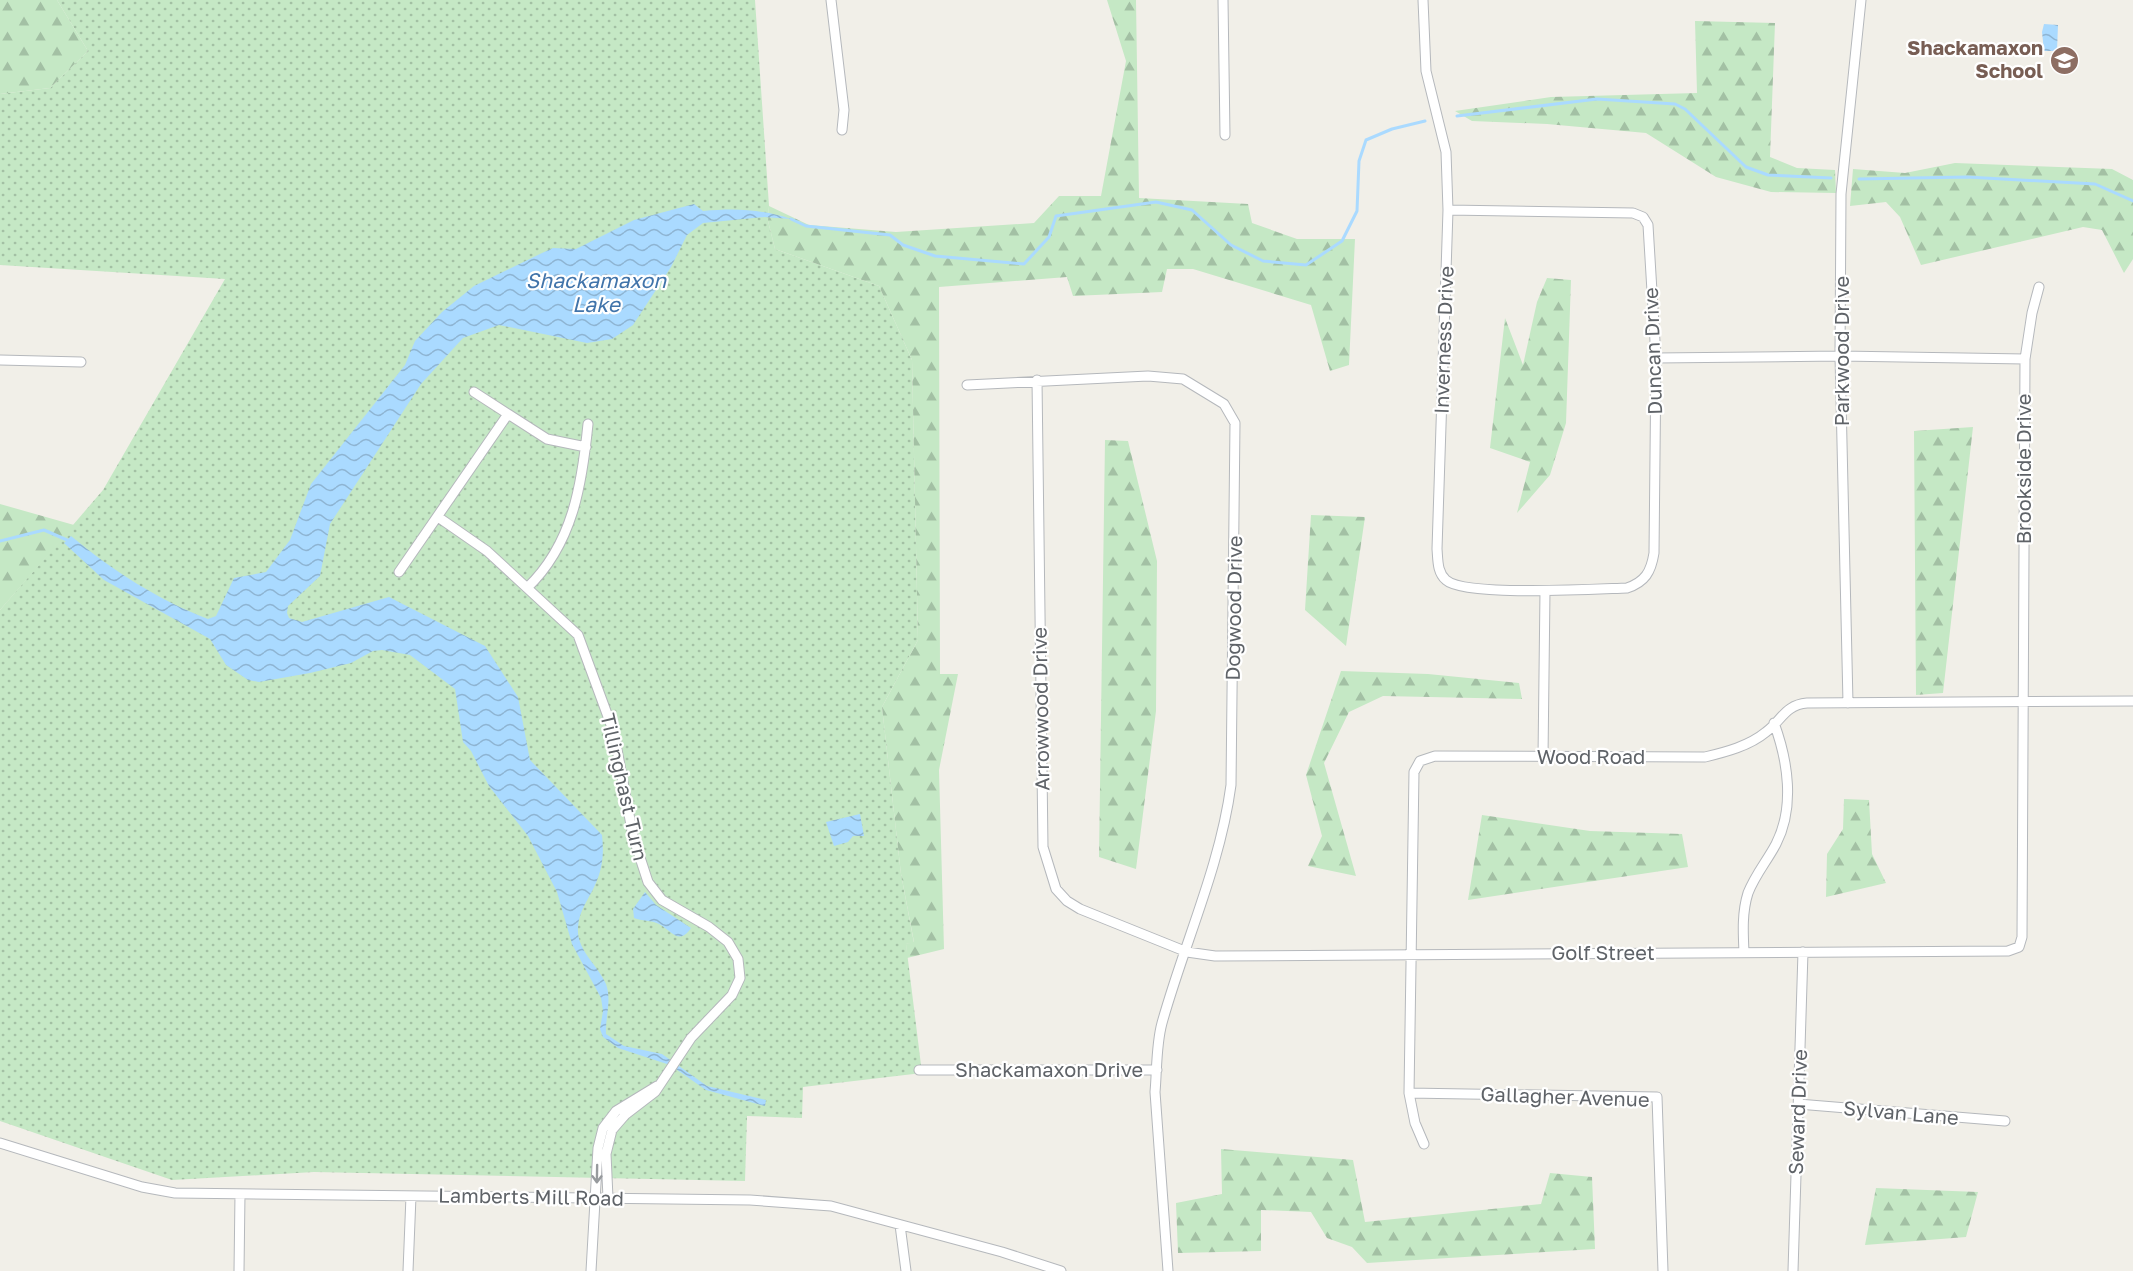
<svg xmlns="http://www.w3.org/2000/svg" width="2133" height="1271" viewBox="0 0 2133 1271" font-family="'Golos Text',sans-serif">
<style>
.grass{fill:url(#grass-dots)}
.forest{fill:url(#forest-firs)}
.water{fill:url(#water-waves)}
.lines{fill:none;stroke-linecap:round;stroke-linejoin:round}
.stream{stroke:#aadaff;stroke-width:3}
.minor-casing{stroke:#b5b8bc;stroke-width:11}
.minor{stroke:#fff;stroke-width:9}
.oneway{stroke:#979a9d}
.labels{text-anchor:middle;stroke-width:4.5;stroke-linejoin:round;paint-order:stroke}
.education-label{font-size:20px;font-weight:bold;fill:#785e54;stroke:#fff;text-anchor:end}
.street-label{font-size:20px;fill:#5f6368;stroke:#fff}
.water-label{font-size:21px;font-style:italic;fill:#4174aa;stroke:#fff}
</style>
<defs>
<pattern id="grass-dots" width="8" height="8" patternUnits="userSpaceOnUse" patternTransform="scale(1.5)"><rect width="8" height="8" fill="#c5e8c5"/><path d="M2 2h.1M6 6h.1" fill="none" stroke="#a3c0a4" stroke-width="1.8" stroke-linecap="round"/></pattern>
<pattern id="forest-firs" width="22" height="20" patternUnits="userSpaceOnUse" patternTransform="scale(1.5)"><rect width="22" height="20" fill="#c5e8c5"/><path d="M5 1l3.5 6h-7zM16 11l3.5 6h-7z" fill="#a3c0a4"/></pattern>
<pattern id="water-waves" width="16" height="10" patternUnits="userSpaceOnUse" patternTransform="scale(1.5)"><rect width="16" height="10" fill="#aadaff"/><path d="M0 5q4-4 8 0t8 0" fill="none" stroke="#8eb4d2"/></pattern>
</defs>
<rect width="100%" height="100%" fill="#f1efe8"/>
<path class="grass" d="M57 0H755L769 206 768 221 775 249 879 286 912 360 918 640 882 707 901 874 914 943 906 944 922 1073 803 1087 802 1118 747 1116 745 1181 314 1172 172 1180 0 1121V610L103 490 225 279 0 265V94L50 88 88 51Z"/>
<path class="forest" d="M0 0H57L88 51 50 88 0 94Z
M1107 0H1136L1139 198 1248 204 1252 223 1297 239H1355L1349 365 1330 371 1311 305 1193 269H1167L1162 292 1073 296 1067 277 939 287 940 674H958L939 770 944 949 907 958 906 944 914 942 901 874 882 707 918 640 912 360 879 286 775 249 768 221 769 206 809 225 896 232 1034 223 1059 196H1101L1126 61Z
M1695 21 1775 23 1770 157 1797 168 1835 170 1836 193 1771 192 1716 177 1646 133 1547 124 1472 121 1455 111 1551 97 1697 93Z
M1955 163 2112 169 2133 180V259L2124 273 2102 230 2083 227 1921 265 1900 217 1886 202 1850 206 1853 169 1905 173Z
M1547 278 1571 280 1566 423 1550 475 1517 513 1530 462 1490 448 1505 318 1523 365 1537 302Z
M1973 427 1943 693 1916 695 1914 431Z
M1105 440 1128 441 1157 561 1156 711 1136 869 1099 857Z
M0 504 74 525 0 610Z
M1311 515 1365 517 1346 646 1305 610Z
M1341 671 1428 674 1519 683 1522 699 1383 696 1349 712 1324 763 1356 876 1308 866 1322 836 1306 775Z
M1844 799 1869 800 1872 854 1886 883 1826 897 1827 854 1843 829Z
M1482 815 1590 831 1682 834 1688 867 1468 900Z
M1221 1149 1353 1160 1365 1222 1541 1204 1550 1173 1592 1177 1595 1249 1367 1263 1352 1247 1327 1238 1311 1212 1261 1210V1251L1178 1253 1176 1203 1222 1194Z
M1876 1188 1978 1192 1966 1237 1865 1245Z"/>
<path class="water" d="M2044 24 2058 25 2057 51H2044L2042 32Z
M694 204 703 211C735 208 761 209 791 219L764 217 703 223 687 235 671 267 633 325 612 339 587 343 499 325 463 338 421 384 330 524 320 576 288 606 287 613 289 618 302 622 389 597 485 646 518 697 530 760 602 835C604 852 603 868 595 885 589 899 579 910 578 927 576 950 598 965 606 984 612 1001 605 1018 606 1034L624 1046 662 1054 707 1086 766 1100 765 1106 706 1090 670 1065 618 1048 603 1037 600 1029 603 1011 601 998 572 944 557 892 528 836 489 786 471 751 463 742 455 689 410 655 382 650 373 651 351 663 310 673 259 682 248 680 226 665 210 639 104 580 64 543 71 536C112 570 158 600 208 619L216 616 234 578 266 572 290 540 311 484 405 365 415 341 442 312 474 286 542 253 553 248 576 249 634 220Z
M860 814 864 836H853L848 842 834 846 826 822Z
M645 892 656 905 691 928C679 946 672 931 659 924 651 920 642 921 634 918L633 909Z"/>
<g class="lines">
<path class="stream" d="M1457 116 1597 99 1675 104 1685 109 1746 167 1768 175 1831 178
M1859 179 1967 177 2095 184 2133 201
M791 219 806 226 890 235 903 245 935 256 1024 264 1049 237 1056 216 1156 202 1192 210 1231 245 1263 261 1306 265 1342 241 1357 211 1359 161 1366 140 1392 129 1425 121
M0 541 44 530 67 540"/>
<defs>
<path id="minor" d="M831 0 844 110 842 130
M1223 0 1225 135
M1423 0 1426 71 1446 152 1448 210 1437 549C1438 560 1437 572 1446 580 1464 597 1596 589 1627 588 1645 582 1651 572 1654 553L1656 358 1648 225 1643 217 1633 213 1448 210
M1656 358 1840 356 2025 359
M0 360 81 362
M1037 380 1043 847 1056 889 1067 901 1080 909 1187 952 1215 956 2008 951 2019 947 2022 937 2025 359 2032 313 2039 287
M967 385 1148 376 1183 379 1224 404 1235 423 1231 785C1220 867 1184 944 1162 1023 1156 1045 1157 1070 1155 1092L1168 1271
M474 392 508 414
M438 517 487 551 578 635 614 733 633 836 648 882 662 900 709 927 728 942 738 959 740 978 732 995 691 1038 655 1092 625 1115 612 1130 606 1154 608 1198
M399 572 508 414 547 439 586 447
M527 588C573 544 582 484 588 424
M1848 703 1840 356 1841 194 1861 0
M1543 757 1545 591
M1744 952C1743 932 1742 912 1748 893 1755 875 1767 861 1776 844 1795 807 1788 761 1774 723
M919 1070H1157
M1409 1093 1657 1097 1663 1271
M1798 1104 2005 1121
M0 1143 142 1187 175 1193 750 1200 831 1206 1002 1252 1061 1271
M1424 1144 1415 1123 1409 1093 1414 772 1420 761 1435 756 1705 757C1726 752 1749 746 1766 732 1782 720 1785 705 1807 703L2133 701
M900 1225 906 1271
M239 1271 240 1194
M408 1271 411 1196
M591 1271 598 1148 603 1128 616 1111 657 1086
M1793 1271 1803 952"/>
</defs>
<use href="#minor" class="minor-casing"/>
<use href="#minor" class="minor"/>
</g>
<defs><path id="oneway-shaft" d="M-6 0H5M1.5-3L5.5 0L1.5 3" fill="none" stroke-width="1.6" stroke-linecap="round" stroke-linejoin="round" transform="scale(1.5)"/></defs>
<use class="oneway" href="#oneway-shaft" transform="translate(597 1174) rotate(91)"/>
<defs>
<symbol id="school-disc" viewBox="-11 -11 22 22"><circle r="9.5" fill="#8d6e63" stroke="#fff"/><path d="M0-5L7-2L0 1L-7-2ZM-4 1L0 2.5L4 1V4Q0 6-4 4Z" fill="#fff"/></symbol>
</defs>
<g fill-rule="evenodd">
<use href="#school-disc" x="2048" y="44" width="33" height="33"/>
</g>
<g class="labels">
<g class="education-label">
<text x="2043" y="55">Shackamaxon<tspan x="2043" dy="23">School</tspan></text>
</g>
<g class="street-label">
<text transform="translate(1444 340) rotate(-88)" y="7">Inverness Drive</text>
<text transform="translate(1653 351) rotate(-92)" y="7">Duncan Drive</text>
<text transform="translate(1842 351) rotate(-90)" y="7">Parkwood Drive</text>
<text transform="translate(2024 469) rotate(-90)" y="7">Brookside Drive</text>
<text transform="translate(1234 608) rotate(-89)" y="7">Dogwood Drive</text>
<text transform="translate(1041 709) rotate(-91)" y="7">Arrowwood Drive</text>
<text x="1591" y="764">Wood Road</text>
<text transform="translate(624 787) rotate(77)" y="7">Tillinghast Turn</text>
<text x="1603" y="960">Golf Street</text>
<text x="1049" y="1077">Shackamaxon Drive</text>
<text transform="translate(1565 1097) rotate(2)" y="7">Gallagher Avenue</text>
<text transform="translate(1798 1112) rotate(-88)" y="7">Seward Drive</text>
<text transform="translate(1901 1113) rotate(5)" y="7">Sylvan Lane</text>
<text transform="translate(531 1197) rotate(1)" y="7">Lamberts Mill Road</text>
</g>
<g class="water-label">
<text x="596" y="288">Shackamaxon<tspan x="596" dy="24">Lake</tspan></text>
</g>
</g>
</svg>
